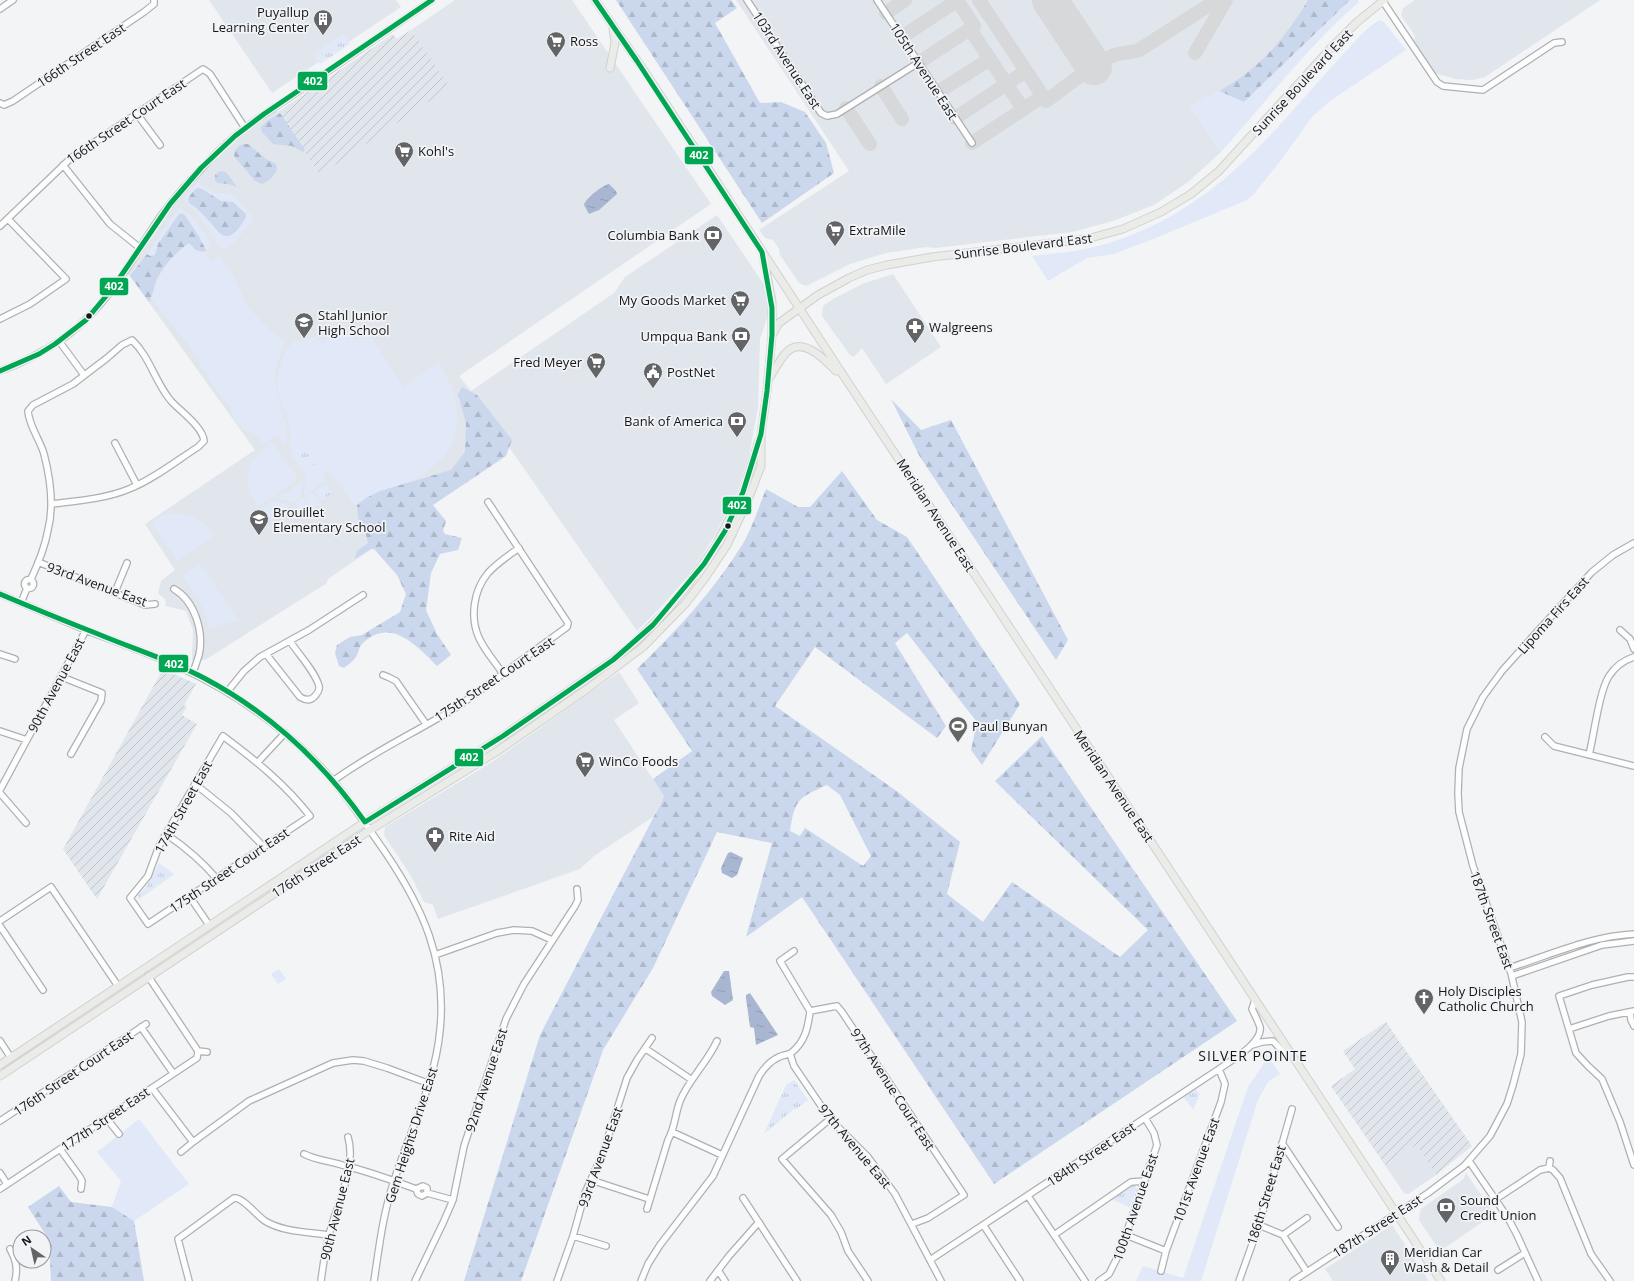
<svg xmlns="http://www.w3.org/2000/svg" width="1634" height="1281" viewBox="0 0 1634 1281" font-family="'Open Sans',sans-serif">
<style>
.built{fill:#e1e5ec}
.industrial{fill:url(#industrial-furrows)}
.green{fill:#e1e9f8;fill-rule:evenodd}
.forest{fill:url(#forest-firs);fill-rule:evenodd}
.park{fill:url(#park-tufts)}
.water{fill:url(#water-ripples)}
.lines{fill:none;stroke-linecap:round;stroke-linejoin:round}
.taxiway{stroke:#d7d8da;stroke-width:14}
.runway{stroke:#d7d8da;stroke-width:36}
.minor-casing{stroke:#aeb0b1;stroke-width:8}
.major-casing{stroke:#d0d1d2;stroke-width:9}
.minor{stroke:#fdfdfe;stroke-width:5.5}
.major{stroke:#ebece7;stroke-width:7}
.bus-1-casing{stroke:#f1f3f7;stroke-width:8}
.bus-1{stroke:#00a651;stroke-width:5}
.bus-dot{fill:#151617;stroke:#f1f3f7;stroke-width:1.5}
.labels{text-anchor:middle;stroke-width:3.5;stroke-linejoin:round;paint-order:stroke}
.poi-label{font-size:13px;fill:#151617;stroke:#f1f3f7;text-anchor:start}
.street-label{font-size:13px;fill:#151617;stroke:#f1f3f7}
.neighbourhood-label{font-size:14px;letter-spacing:1px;fill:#151617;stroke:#f1f3f7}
.line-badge{stroke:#f1f3f7;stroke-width:1.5}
.badge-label{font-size:11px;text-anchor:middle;font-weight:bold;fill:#fff}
</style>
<defs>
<pattern id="industrial-furrows" width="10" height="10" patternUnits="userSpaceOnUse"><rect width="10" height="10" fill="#e1e5ec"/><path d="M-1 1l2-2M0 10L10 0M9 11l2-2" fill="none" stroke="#c0c4ca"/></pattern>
<pattern id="forest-firs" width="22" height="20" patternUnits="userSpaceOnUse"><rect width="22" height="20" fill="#cbd7ed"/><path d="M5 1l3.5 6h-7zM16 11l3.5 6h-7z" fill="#adb8ca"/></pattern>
<pattern id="park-tufts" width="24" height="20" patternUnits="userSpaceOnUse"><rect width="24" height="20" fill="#e1e9f8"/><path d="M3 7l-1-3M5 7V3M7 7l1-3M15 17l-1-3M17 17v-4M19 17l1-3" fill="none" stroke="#c0c7d4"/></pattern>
<pattern id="water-ripples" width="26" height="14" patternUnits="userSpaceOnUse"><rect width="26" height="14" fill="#a9b6d1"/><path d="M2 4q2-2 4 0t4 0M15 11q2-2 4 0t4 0" fill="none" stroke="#919cb3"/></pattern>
</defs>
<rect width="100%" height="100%" fill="#f2f4f6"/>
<path class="built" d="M209 0H396L401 7 272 93Z
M455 0H572L711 204 459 376 471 391 614 293 625 277 717 215 767 289 769 312 760 339 758 407 749 456 738 490 714 537 689 575 660 608 637 631 509 447 373 548 328 579 327 583 205 660H192L193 630 186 611 166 606 165 599 158 593 161 581 175 570 145 524 255 450 130 276 125 272 163 213 227 143 274 107 321 174 449 87 411 30Z
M736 0H1308L1294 25 1256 67 1232 85 1190 106 1221 152 1188 182 1154 205 1113 221 1072 232 935 248 926 247 886 253 850 264 806 286 799 283 780 255 779 249 773 240 765 238 759 230 849 171Z
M1415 0H1600L1485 77 1472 80 1455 79 1434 73 1414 43 1415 36 1401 15 1403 8Z
M893 274 941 347 886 384 862 348 854 357 850 355 822 316 823 306 833 299 862 284Z
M619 672 639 703 614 720 664 796 653 817 594 856 580 869 438 919 433 905 424 902 411 876 384 835 385 827 492 762Z
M1416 1145 1436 1175 1408 1194 1404 1193 1385 1165Z
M1466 1173 1494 1214 1440 1251 1419 1220 1420 1211 1422 1208 1458 1183 1464 1178Z
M1392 1225 1429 1281H1333L1325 1269Z"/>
<path class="industrial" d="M411 30 450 87 320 175 278 112 393 34 397 39Z
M163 669 196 684 184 705 187 707 182 715 197 724 97 899 63 849Z
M1386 1022 1472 1146 1436 1175 1416 1145 1385 1165 1331 1086 1355 1069 1343 1051Z"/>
<path class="green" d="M1350 0H1358L1359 2C1307 47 1266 102 1221 152L1190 106 1219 91 1244 102Z
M1379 20 1384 22 1406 50 1330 101 1312 117 1281 160 1253 195 1247 200 1158 237 1114 254 1087 258 1048 281 1032 256C1054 253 1076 252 1098 246 1182 223 1239 172 1295 108 1313 88 1330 68 1348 49 1357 39 1367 28 1379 20Z
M198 182 214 193 228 194 234 196 252 215V223L228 248H221L198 214 185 200V196ZM202 189 221 201 242 210 246 214V218L216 230 197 208Z
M179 208C195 214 203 232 212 246L206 250 198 235 184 214 156 250 155 255 150 256 147 254Z
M189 243 196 250 204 252 211 261 219 256 234 277 247 306 272 332 283 339 284 342 275 370V379L277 396 287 428 286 447 278 435 263 445 255 434 251 433 237 424 233 418 231 409 214 387 186 341 151 299C159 273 167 260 189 243Z
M343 330 349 337 356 341 369 333 403 387 439 363C462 400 468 440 430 469 423 474 415 481 407 484 398 487 389 487 380 491 372 494 364 500 357 505L353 504 339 483 327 471 323 474 327 480 305 495C303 487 311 481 304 472L317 463 305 448 293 457C288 447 292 436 290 426 287 416 282 406 279 396 274 376 281 357 293 341H302L317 336 322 343Z
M272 442 297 477 296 480 258 506C240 480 247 459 272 442Z
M304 480 300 497 294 502 277 499Z
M312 492 321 504 312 509 304 497Z
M303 498 311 510 303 516 295 503Z
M273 501 289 504 290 506 259 527 255 525 249 517Z
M174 513C193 514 203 520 214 536L178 560 176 559 151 522 166 514Z
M200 564 235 616 239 620 209 628 203 608 182 575Z
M279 969 286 979 278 984 271 974Z
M1266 1053 1280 1074 1268 1082 1258 1100 1201 1281H1136L1143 1266 1183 1278 1248 1087 1265 1062 1261 1056Z
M139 1119 189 1184 134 1221 112 1207 121 1181 97 1152Z"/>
<path class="forest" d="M616 0H731L737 8 715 23 760 103 781 102 805 112 826 143 834 173 762 223Z
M1308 0H1350L1244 102 1219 91C1258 71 1286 37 1308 0Z
M280 113 305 150 303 152 292 146 273 144 262 132 261 127 267 121Z
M243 144H248L266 159 276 164 277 170C273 177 269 181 262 184L255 181 234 156C235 149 237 147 243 144Z
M220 171 226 172 237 187 229 184 217 183 215 180V175Z
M197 188 202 189 221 201 233 202 246 214C246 220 242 223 239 228 225 244 220 233 210 222 204 215 197 208 189 203L188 199 191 194Z
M179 214H184L198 235 206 250 204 252 196 250 189 243C176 252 165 264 157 278 154 286 153 295 149 302L130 276 147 254 150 256 155 255 158 244Z
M462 387 477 395 512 440 506 456 433 505 446 521 443 531 445 534 462 538 458 550 440 554 431 573 426 610 437 634 451 655 437 666C417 646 390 616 362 644 359 647 359 651 357 655 354 661 349 664 344 668L339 666 335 653 337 645 350 637 362 635 400 612 406 594 397 575 374 549H371L355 559 357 551 368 543 366 535 358 518 357 505 366 498 380 491 451 470 465 452 466 423 458 394Z
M891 399 921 430 951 420 1068 640 1056 660 920 457Z
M842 471 877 520 907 537 1020 704 982 765 971 750 977 722 907 633 895 643 946 726 937 738 815 647 775 706 898 792 960 842 947 894 983 922 1012 882 1120 957 1148 930 995 781 1042 736 1237 1021 994 1184 802 897 746 937 772 843 717 832 653 968 603 1050 521 1281H464L540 1035 662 801 664 796 653 779 692 751 637 669C676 631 713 592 742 545 752 529 759 506 766 489L798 507H810ZM827 785 840 795 871 856 863 866 805 828 800 836 790 831C795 799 798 798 827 785Z
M59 1186 71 1202 112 1207 134 1221 144 1281H51L49 1240 28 1207Z"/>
<path class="park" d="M343 34 350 44 320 64 313 54Z
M305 447 317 463 304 472 293 457Z
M326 483 332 493 321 501 314 492Z
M159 863 174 874 166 880 138 900 139 894 146 887Z
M794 1080 808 1100 795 1110 794 1109 764 1134 786 1085Z
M1195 1088 1200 1094 1193 1110 1183 1096Z
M1132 1185 1135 1186 1137 1189 1129 1207 1111 1199Z"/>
<path class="water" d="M609 184 616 191 617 194 599 210 589 214 584 205C585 199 603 185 609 184Z
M731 852 743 858 737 875 732 878 722 873 721 868 728 853Z
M724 971H729L733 1000 725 1005 712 996 711 992Z
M750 993 778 1035 756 1045 754 1028 750 1027 746 998V995Z"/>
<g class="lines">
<path class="taxiway" d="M957 0 974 26 970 29 1023 109
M979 0 1046 101C1067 86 1088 68 1112 56 1120 52 1131 53 1139 50L1217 0
M886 13 905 0
M902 37 958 0
M1195 53 1226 0
M918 63 970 29
M881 86 902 119
M938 92 990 59
M846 108 870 144
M955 118 1026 71
M972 143 1043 96"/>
<path class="runway" d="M1050 0 1094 67"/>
<defs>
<path id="minor" d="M747 0 821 113 827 116 837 114 918 63
M877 0 972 143
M1382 0 1437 82 1443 86 1483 90 1554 43 1562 42
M0 9 13 0
M0 103 4 105 13 101 144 12 154 4V0
M137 114 160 145
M63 165 110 224 140 248
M0 226 71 158 203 69 210 74 245 128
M0 319 30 304 66 279 8 219
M59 341 84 375
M0 371C56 350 92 322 125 271 138 252 149 232 163 213 182 188 204 165 226 144 250 122 278 105 305 87 347 58 390 29 432 0
M115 443 137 485
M38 562 145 605 155 604
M31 579C38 564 45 547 48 530 54 506 50 477 44 454 40 440 29 426 28 411L33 405 73 384 107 358 122 345 132 340C150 357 155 382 171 401 180 411 203 427 204 441L198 447C176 461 154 479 129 489 105 499 76 501 51 504
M24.5 584a4.5 4.5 0 1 1 9 0a4.5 4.5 0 1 1-9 0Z
M174 589C195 601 204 632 199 655 197 661 195 667 193 673
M115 592 127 563
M0 594C29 606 57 618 86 630 116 642 147 652 177 666 226 688 272 719 311 757 340 785 362 819 385 852 423 908 447 961 440 1030 435 1084 410 1130 394 1181 383 1213 379 1248 374 1281
M21 603 27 588
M1620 630 1630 639 1634 649
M0 654 15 659
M266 654 300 697C305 700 310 701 314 697 317 694 320 690 319 686 315 671 298 654 290 641
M503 674C495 662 485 651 479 638 470 618 473 591 488 573 497 563 508 556 519 548
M383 675 388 677 396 681 426 724
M62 677 102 693 101 701 71 754
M227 692 244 671 260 657 309 630 363 595
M0 731 27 740
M223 736C255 760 285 784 310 816L148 924 130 898 148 876 159 846Z
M1545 737 1554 746 1634 766
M1589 755C1594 735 1599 692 1609 676 1615 667 1624 660 1634 657
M258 762 285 733
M333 781C374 751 417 732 460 705L567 627 568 623 488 502
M195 784 231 813 264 847
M0 790 86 630
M0 793 26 823
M166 834C185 847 202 861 217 879
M190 897 209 925
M0 921 51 887 118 986
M0 926 43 990
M794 951 780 961 810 1011
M435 955 497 933 514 930 532 931 552 940
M1509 968C1550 955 1591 936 1634 934
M148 976 198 1051
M1512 976 1602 945 1634 941
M1634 977H1628L1592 985 1559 996 1576 1053 1588 1066 1602 1079 1620 1122 1634 1165
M810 1011 837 1006 842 1012 964 1195 928 1218 912 1224
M1630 1012 1631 1020 1634 1026
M141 1027 173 1073
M1569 1029 1609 1016 1634 1011
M0 1041 11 1058
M1252 1045 1262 1042 1273 1041 1286 1055H1292
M646 1049 692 1080
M198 1051 207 1052
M790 1054 794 1066 830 1119 868 1157 895 1194 941 1281
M152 1088 193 1142
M107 1119 119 1134
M830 1119 782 1159 831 1215 841 1232 848 1251 868 1281
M0 1121 146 1024
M672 1132 722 1155
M1282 1143 1338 1227
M60 1149 80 1177 82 1181 81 1189
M181 1152 193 1142 249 1101 333 1063 353 1060 364 1061 387 1068 430 1084
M304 1154C316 1160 329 1161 342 1165 367 1171 392 1180 416 1189L418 1194 422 1196 427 1193V1188L423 1186 416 1189
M1469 1161 1508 1218 1517 1235 1538 1281
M1549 1168 1553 1170 1560 1178 1591 1254 1610 1281
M0 1173 7 1184
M591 1180 649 1199
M0 1189 197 1058 198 1051
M427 1193 453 1200
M1028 1196 1085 1281
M743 1198 797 1281
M1496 1199 1540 1170 1549 1168 1550 1161
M647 1209 668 1140C675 1128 675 1114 680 1101 689 1079 707 1063 717 1041
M1259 1225 1283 1235 1307 1272
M984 1226 1020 1281
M1054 1235 1131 1182 1145 1181
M1126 1235 1166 1251
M1283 1235 1307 1218
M573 1236 606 1246
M10 1249C16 1260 18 1268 15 1281
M930 1260 1219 1069C1230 1061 1263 1043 1260 1027 1258 1021 1255 1015 1252 1009L1255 1000
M718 1270 725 1281
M1498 1270 1525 1253
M1161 1271 1166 1251 1221 1102 1225 1084 1219 1069
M189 1281 178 1239 234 1198C243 1197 257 1216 265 1221 283 1232 308 1232 329 1235
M321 1281C323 1266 325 1250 329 1235 336 1206 357 1167 348 1137
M415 1281 443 1223 453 1200 464 1146 506 1019 524 984 575 906 578 900 577 889
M557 1281 573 1236 585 1193 603 1153 627 1078 637 1060 652 1038
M641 1281 648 1264 660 1245 713 1176 759 1076C764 1068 770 1061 779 1057 783 1055 787 1055 791 1053 805 1042 808 1028 810 1011
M710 1281 729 1256 759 1222
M1099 1281 1109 1274 1119 1254 1157 1145 1154 1133 1145 1118
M1239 1281 1259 1225 1292 1109
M1293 1281 1428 1193 1464 1166 1490 1136 1507 1104 1513 1085 1521 1054 1522 1022 1511 973 1473 866 1459 812 1458 793 1459 768 1467 729 1483 697 1502 671 1536 633 1592 572 1613 555 1634 543"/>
<path id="major" d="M595 0 645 72 845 378 1441 1281
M610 68 615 43 613 28
M763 256 772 301V334
M768 380C774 372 778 362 785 354 801 334 824 359 836 371
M0 1065 365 822 503 736 613 660 635 642 669 608 687 586 716 545 743 492 759 440
M0 1076 370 830 496 752 587 689 643 647 685 604 705 578 727 545 748 500 761 466V434L767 391 772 335 779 323 818 295 849 278 867 270 887 265 932 257 1087 239 1123 229 1161 212 1191 194 1219 171 1329 50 1356 23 1384 0"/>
</defs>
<use href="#minor" class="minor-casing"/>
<use href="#major" class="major-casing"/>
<use href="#minor" class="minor"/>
<use href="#major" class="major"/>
<defs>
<path id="bus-1" d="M0 371 39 354 55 344 86 320 112 289 170 204 201 168 235 136 264 114 432 0
M0 594C33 608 65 621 98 634 134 649 170 660 204 678 270 713 322 761 365 822L503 736 613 660 653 625 704 564 725 531 743 492 761 434 767 391 772 335V308L762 252 637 61 595 0"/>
</defs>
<use href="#bus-1" class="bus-1-casing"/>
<use href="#bus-1" class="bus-1"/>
</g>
<defs>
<symbol id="building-pin" viewBox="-11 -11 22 30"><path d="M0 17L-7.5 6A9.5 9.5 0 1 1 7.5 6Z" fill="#626465" stroke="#f1f3f7"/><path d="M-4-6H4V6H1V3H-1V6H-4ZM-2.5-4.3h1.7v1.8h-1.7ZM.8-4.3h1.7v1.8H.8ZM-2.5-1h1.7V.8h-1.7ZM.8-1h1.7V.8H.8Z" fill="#fff"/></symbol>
<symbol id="supermarket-pin" viewBox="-11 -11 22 30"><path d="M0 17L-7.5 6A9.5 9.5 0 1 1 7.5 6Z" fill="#626465" stroke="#f1f3f7"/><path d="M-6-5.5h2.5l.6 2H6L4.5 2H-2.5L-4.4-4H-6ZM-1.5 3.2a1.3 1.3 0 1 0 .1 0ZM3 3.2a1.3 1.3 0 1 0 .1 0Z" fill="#fff"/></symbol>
<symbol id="bank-pin" viewBox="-11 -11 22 30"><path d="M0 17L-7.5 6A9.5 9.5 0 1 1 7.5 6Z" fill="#626465" stroke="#f1f3f7"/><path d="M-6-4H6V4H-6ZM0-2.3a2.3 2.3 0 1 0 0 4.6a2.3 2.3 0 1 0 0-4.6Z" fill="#fff"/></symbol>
<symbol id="school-pin" viewBox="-11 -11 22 30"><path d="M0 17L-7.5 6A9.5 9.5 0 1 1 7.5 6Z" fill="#626465" stroke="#f1f3f7"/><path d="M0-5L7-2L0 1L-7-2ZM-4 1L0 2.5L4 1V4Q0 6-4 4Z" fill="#fff"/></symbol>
<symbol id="pharmacy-pin" viewBox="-11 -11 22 30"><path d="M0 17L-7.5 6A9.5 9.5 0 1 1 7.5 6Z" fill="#626465" stroke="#f1f3f7"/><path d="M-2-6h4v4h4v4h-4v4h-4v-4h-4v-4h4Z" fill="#fff"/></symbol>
<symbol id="civic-pin" viewBox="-11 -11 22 30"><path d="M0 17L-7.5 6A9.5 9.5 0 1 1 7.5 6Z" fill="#626465" stroke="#f1f3f7"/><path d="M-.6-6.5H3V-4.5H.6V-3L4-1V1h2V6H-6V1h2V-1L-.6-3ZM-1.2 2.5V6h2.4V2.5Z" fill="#fff"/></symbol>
<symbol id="stadium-pin" viewBox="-11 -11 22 30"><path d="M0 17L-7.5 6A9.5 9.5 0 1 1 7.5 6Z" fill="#626465" stroke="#f1f3f7"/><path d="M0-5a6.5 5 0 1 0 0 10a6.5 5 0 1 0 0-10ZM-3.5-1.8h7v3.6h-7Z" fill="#fff"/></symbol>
<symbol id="church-pin" viewBox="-11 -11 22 30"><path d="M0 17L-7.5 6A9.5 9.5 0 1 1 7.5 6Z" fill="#626465" stroke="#f1f3f7"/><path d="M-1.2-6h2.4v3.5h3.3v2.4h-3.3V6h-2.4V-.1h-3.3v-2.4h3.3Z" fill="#fff"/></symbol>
</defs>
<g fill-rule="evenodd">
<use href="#building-pin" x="312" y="8" width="22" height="30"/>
<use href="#supermarket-pin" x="545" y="30" width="22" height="30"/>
<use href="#supermarket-pin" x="393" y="140" width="22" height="30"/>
<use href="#supermarket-pin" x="824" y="219" width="22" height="30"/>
<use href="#bank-pin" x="702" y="224" width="22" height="30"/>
<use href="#supermarket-pin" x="729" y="289" width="22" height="30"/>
<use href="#school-pin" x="293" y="311" width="22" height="30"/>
<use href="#pharmacy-pin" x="904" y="316" width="22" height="30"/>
<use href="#bank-pin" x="730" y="325" width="22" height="30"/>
<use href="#supermarket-pin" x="585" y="351" width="22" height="30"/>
<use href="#civic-pin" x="642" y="361" width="22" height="30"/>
<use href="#bank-pin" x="726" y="410" width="22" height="30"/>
<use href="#school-pin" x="248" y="508" width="22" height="30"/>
<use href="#stadium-pin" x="947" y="715" width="22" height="30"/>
<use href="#supermarket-pin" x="574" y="750" width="22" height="30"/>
<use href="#pharmacy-pin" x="424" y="825" width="22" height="30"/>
<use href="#church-pin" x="1413" y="987" width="22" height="30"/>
<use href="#bank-pin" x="1435" y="1196" width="22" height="30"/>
<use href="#building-pin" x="1379" y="1248" width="22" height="30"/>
</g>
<g class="bus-dot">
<circle cx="89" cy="316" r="3.5"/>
<circle cx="728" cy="526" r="3.5"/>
</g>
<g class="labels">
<g class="poi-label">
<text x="309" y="17" text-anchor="end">Puyallup<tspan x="309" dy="15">Learning Center</tspan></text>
<text x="570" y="46">Ross</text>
<text x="418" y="156">Kohl's</text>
<text x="849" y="235">ExtraMile</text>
<text x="699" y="240" text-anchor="end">Columbia Bank</text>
<text x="726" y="305" text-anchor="end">My Goods Market</text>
<text x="318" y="320">Stahl Junior<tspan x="318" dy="15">High School</tspan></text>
<text x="929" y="332">Walgreens</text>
<text x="727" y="341" text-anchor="end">Umpqua Bank</text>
<text x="582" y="367" text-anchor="end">Fred Meyer</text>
<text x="667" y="377">PostNet</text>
<text x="723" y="426" text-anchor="end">Bank of America</text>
<text x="273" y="517">Brouillet<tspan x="273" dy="15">Elementary School</tspan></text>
<text x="972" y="731">Paul Bunyan</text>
<text x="599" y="766">WinCo Foods</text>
<text x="449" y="841">Rite Aid</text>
<text x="1438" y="996">Holy Disciples<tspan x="1438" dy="15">Catholic Church</tspan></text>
<text x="1460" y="1205">Sound<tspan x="1460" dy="15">Credit Union</tspan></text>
<text x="1404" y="1257">Meridian Car<tspan x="1404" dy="15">Wash &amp; Detail</tspan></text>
</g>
<g class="street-label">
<text transform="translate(81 55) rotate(-34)" y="5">166th Street East</text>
<text transform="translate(787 60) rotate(57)" y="5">103rd Avenue East</text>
<text transform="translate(924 71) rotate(57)" y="5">105th Avenue East</text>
<text transform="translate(1302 82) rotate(-47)" y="5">Sunrise Boulevard East</text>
<text transform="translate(126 121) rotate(-34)" y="5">166th Street Court East</text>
<text transform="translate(1023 246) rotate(-7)" y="5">Sunrise Boulevard East</text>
<text transform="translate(936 515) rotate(57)" y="5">Meridian Avenue East</text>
<text transform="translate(97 584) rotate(20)" y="5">93rd Avenue East</text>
<text transform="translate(1553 615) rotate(-48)" y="5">Lipoma Firs East</text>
<text transform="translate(494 679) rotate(-34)" y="5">175th Street Court East</text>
<text transform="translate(56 685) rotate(-62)" y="5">90th Avenue East</text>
<text transform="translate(1114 786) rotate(56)" y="5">Meridian Avenue East</text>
<text transform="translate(183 807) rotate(-61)" y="5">174th Street East</text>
<text transform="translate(316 866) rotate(-33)" y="5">176th Street East</text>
<text transform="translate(229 870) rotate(-34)" y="5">175th Street Court East</text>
<text transform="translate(1492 920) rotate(70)" y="5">187th Street East</text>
<text transform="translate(73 1073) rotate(-34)" y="5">176th Street Court East</text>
<text transform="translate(486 1080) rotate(-72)" y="5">92nd Avenue East</text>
<text transform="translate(893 1089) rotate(57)" y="5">97th Avenue Court East</text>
<text transform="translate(105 1119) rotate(-34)" y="5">177th Street East</text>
<text transform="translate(411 1135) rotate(-72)" y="5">Gem Heights Drive East</text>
<text transform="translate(855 1146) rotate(50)" y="5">97th Avenue East</text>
<text transform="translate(1091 1154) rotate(-34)" y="5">184th Street East</text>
<text transform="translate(600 1157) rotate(-70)" y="5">93rd Avenue East</text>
<text transform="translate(1196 1170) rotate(-70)" y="5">101st Avenue East</text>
<text transform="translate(1266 1195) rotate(-73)" y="5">186th Street East</text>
<text transform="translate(1135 1207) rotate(-71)" y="5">100th Avenue East</text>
<text transform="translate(337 1209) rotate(-76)" y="5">90th Avenue East</text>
<text transform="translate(1377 1226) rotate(-33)" y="5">187th Street East</text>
</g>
<g class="neighbourhood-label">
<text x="1253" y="1061">SILVER POINTE</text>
</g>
</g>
<g class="line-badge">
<rect x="297" y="71" width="31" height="20" rx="4" fill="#00a651"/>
<rect x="684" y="146" width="30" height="19" rx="4" fill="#00a651"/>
<rect x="99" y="277" width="30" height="19" rx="4" fill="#00a651"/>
<rect x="722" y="496" width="30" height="19" rx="4" fill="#00a651"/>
<rect x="158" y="654" width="31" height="19" rx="4" fill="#00a651"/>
<rect x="454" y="748" width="30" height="19" rx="4" fill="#00a651"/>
</g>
<g class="badge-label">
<text x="313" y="85">402</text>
<text x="699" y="159">402</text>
<text x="114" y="290">402</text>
<text x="737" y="509">402</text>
<text x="174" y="668">402</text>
<text x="469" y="761">402</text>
</g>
<g transform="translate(32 1249) rotate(326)"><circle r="19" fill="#f1f3f7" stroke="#999b9d"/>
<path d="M0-3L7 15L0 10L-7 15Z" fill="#626465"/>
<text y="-6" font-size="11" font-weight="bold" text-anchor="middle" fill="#151617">N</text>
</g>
</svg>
